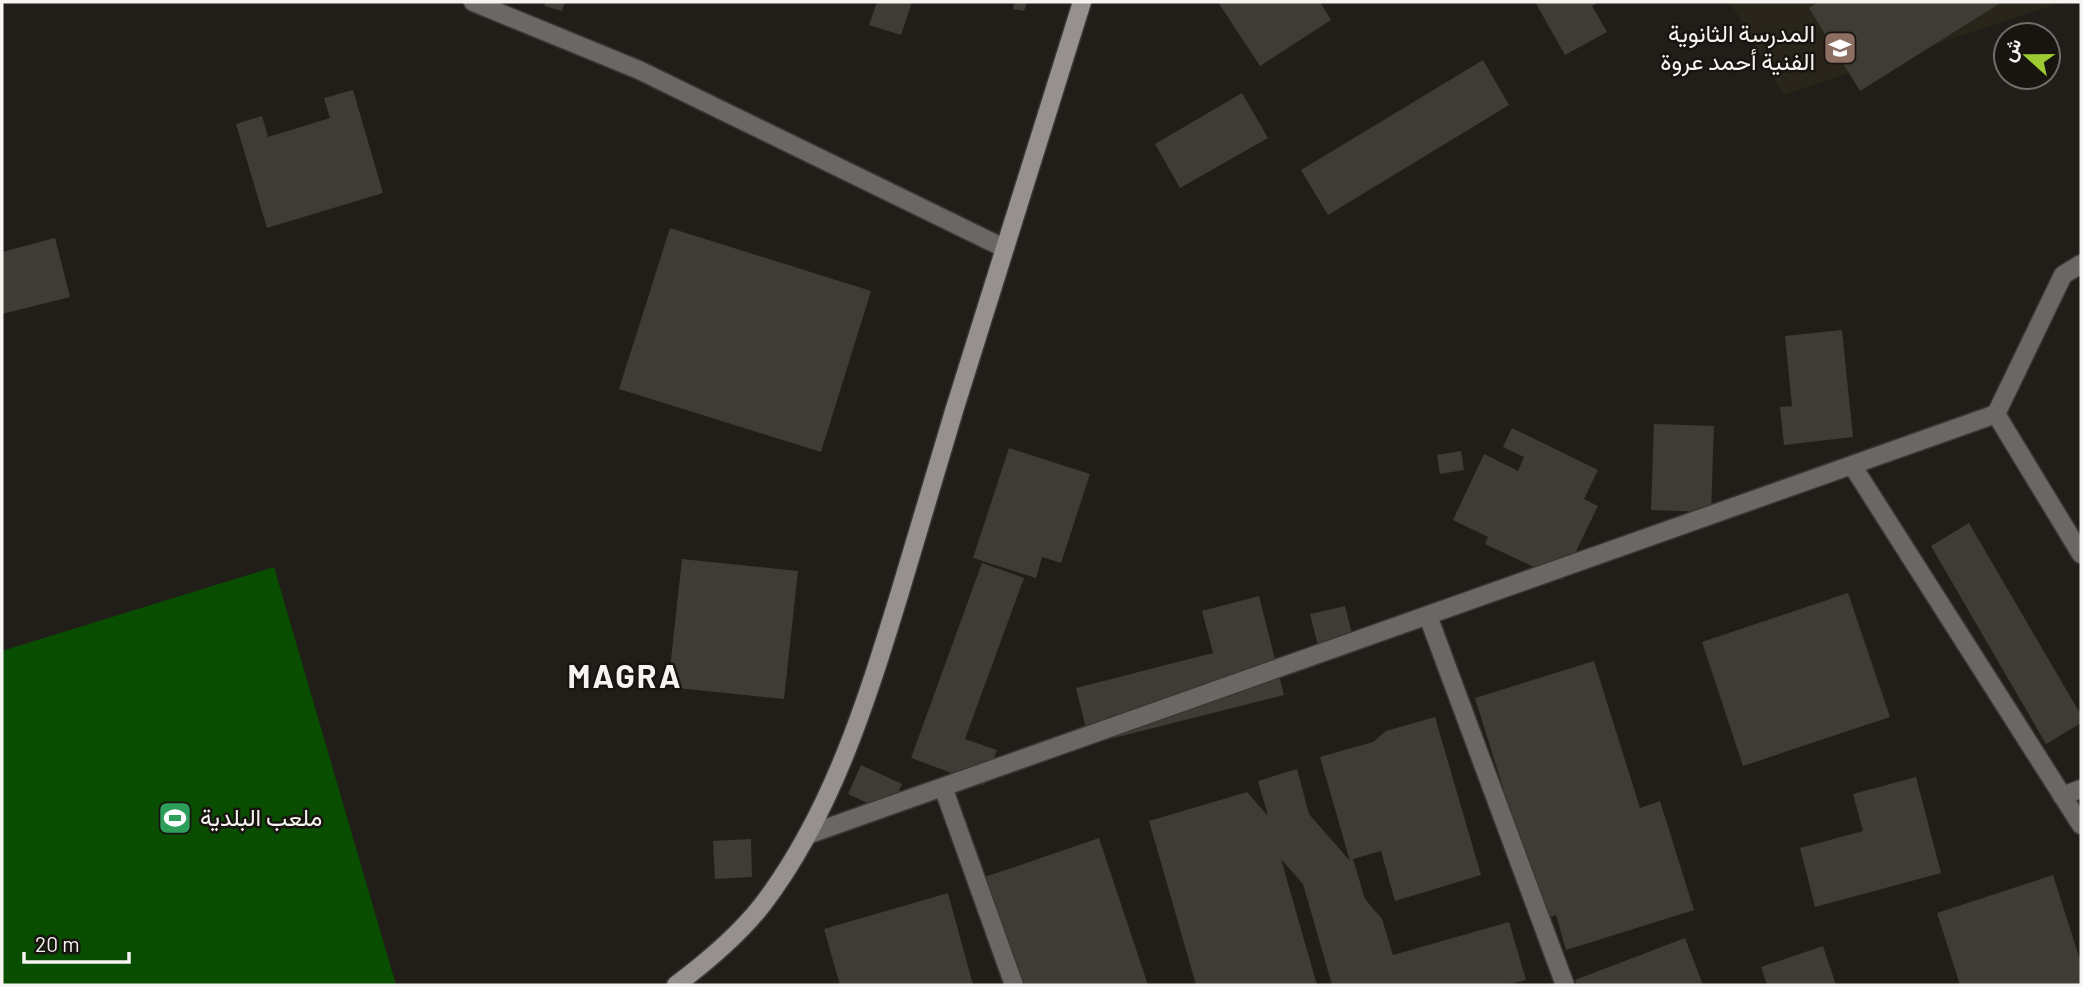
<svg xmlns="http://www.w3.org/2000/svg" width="2083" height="987" viewBox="0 0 2083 987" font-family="Barlow,Vazirmatn,sans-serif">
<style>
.built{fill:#2a251a}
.green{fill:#084d00}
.building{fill:#3f3c36}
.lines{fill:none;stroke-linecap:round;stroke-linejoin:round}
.street-casing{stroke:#3b3833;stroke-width:21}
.secondary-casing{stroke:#3b3833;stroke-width:21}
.street{stroke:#6a6765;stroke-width:18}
.secondary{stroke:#96908e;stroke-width:18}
.labels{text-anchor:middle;stroke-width:5;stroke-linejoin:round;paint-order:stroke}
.poi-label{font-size:24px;fill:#f6f4f0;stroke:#181510;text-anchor:end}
.district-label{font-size:32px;font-weight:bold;letter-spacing:2px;fill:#f6f4f0;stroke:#181510}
</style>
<rect width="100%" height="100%" fill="#211e19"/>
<path class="built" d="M1730 2H2062L1784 95Z"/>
<path class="green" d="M274 567 396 985H2V651Z"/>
<path class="building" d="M546 2H565L562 11 544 6Z
M877 2H912L901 35 869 25Z
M1014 2H1027L1024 11 1013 9Z
M1218 2H1320L1331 20 1260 66Z
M1535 2H1599L1592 6 1607 32 1565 55Z
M1818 2H2002L1860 91 1809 8Z
M1483 60 1509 105 1328 215 1301 170Z
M353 90 383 193 267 228 236 124 262 116 268 137 330 118 324 98Z
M1242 93 1268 138 1180 188 1155 144Z
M670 228 871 291 821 452 619 389Z
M55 238 70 297 2 314V252Z
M1842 330 1853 437 1784 445 1780 407 1792 406 1785 336Z
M1654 424 1714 426 1711 512 1651 510Z
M1512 428 1598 470 1584 499 1598 506 1562 580 1485 544 1488 537 1453 520 1484 454 1518 471 1524 457 1503 447Z
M1009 448 1090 474 1061 563 1042 557 1036 578 973 558Z
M1461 451 1464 470 1440 474 1437 455Z
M1969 523 2081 715V723L2046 744 1931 546Z
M682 559 798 571 784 699 668 687Z
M982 563 1024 578 965 739 997 750 984 785 911 758Z
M1848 593 1890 717 1743 766 1702 642Z
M1259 596 1284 695 1090 744 1076 688 1213 653 1202 611Z
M1345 606 1354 642 1319 650 1310 614Z
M1594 661 1640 808 1660 801 1694 910 1566 950 1556 915 1544 919 1475 698Z
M1435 717 1481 875 1395 901 1381 851 1353 859 1365 899 1382 919 1393 955 1509 922 1526 980 1506 985H1332L1303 884 1281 859 1317 985H1196L1149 821 1247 792 1268 816 1258 781 1297 769 1309 814 1350 861 1320 757 1373 742 1386 731Z
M861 765 902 784 889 813 848 794Z
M1916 777 1941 873 1815 907 1800 848 1863 831 1853 794Z
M1099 838 1148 985H1022L985 877Z
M751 839 752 877 715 879 713 841Z
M2053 875 2081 963V985H1960L1937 913Z
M948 893 973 985H840L824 929Z
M1685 938 1703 985H1577L1575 980Z
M1823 946 1836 985H1767L1761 967Z"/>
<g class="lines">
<defs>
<path id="street" d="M473 2 639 70 1004 248
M2081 264 2063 275 1996 414 2081 554
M1852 465 2081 825
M1428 616 1565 985
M943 787 1014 985
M2062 796 2081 789
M807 835 1996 414"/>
<path id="secondary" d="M676 985C708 961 739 935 763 904 832 813 867 700 900 592 918 532 936 471 954 411 996 274 1039 138 1082 2"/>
</defs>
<use href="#street" class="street-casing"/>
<use href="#secondary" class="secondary-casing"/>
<use href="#street" class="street"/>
<use href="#secondary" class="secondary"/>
</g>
<defs>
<symbol id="school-square" viewBox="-11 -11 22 22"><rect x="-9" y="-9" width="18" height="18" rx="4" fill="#8d6e63" stroke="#181510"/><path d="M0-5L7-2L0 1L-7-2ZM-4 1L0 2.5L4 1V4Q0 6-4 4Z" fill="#fff"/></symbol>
<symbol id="stadium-square" viewBox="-11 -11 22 22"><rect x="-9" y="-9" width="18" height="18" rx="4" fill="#2e9e5b" stroke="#181510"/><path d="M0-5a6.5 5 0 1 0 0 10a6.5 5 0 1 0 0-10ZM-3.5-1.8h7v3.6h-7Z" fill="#fff"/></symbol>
</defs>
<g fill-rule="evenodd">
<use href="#school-square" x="1821" y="29" width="38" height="38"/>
<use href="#stadium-square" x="156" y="799" width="38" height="38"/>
</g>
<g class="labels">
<g class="poi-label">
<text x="1815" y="42">المدرسة الثانوية<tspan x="1815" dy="28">الفنية أحمد عروة</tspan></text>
<text x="200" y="826" text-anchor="start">ملعب البلدية</text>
</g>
<g class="district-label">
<text x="625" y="688">MAGRA</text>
</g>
</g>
<rect width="2083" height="987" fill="none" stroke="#f6f4f0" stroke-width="7"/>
<g transform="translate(2027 56) rotate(291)"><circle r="33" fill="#181510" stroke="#716e6a" stroke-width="2"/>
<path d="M0-5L12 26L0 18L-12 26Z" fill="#9dca30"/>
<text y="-10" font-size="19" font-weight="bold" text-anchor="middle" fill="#f6f4f0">ش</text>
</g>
<path d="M24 952v10h105v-10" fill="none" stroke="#f6f4f0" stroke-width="3.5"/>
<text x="35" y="952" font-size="21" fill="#f6f4f0" stroke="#181510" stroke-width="5" paint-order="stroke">20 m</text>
</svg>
